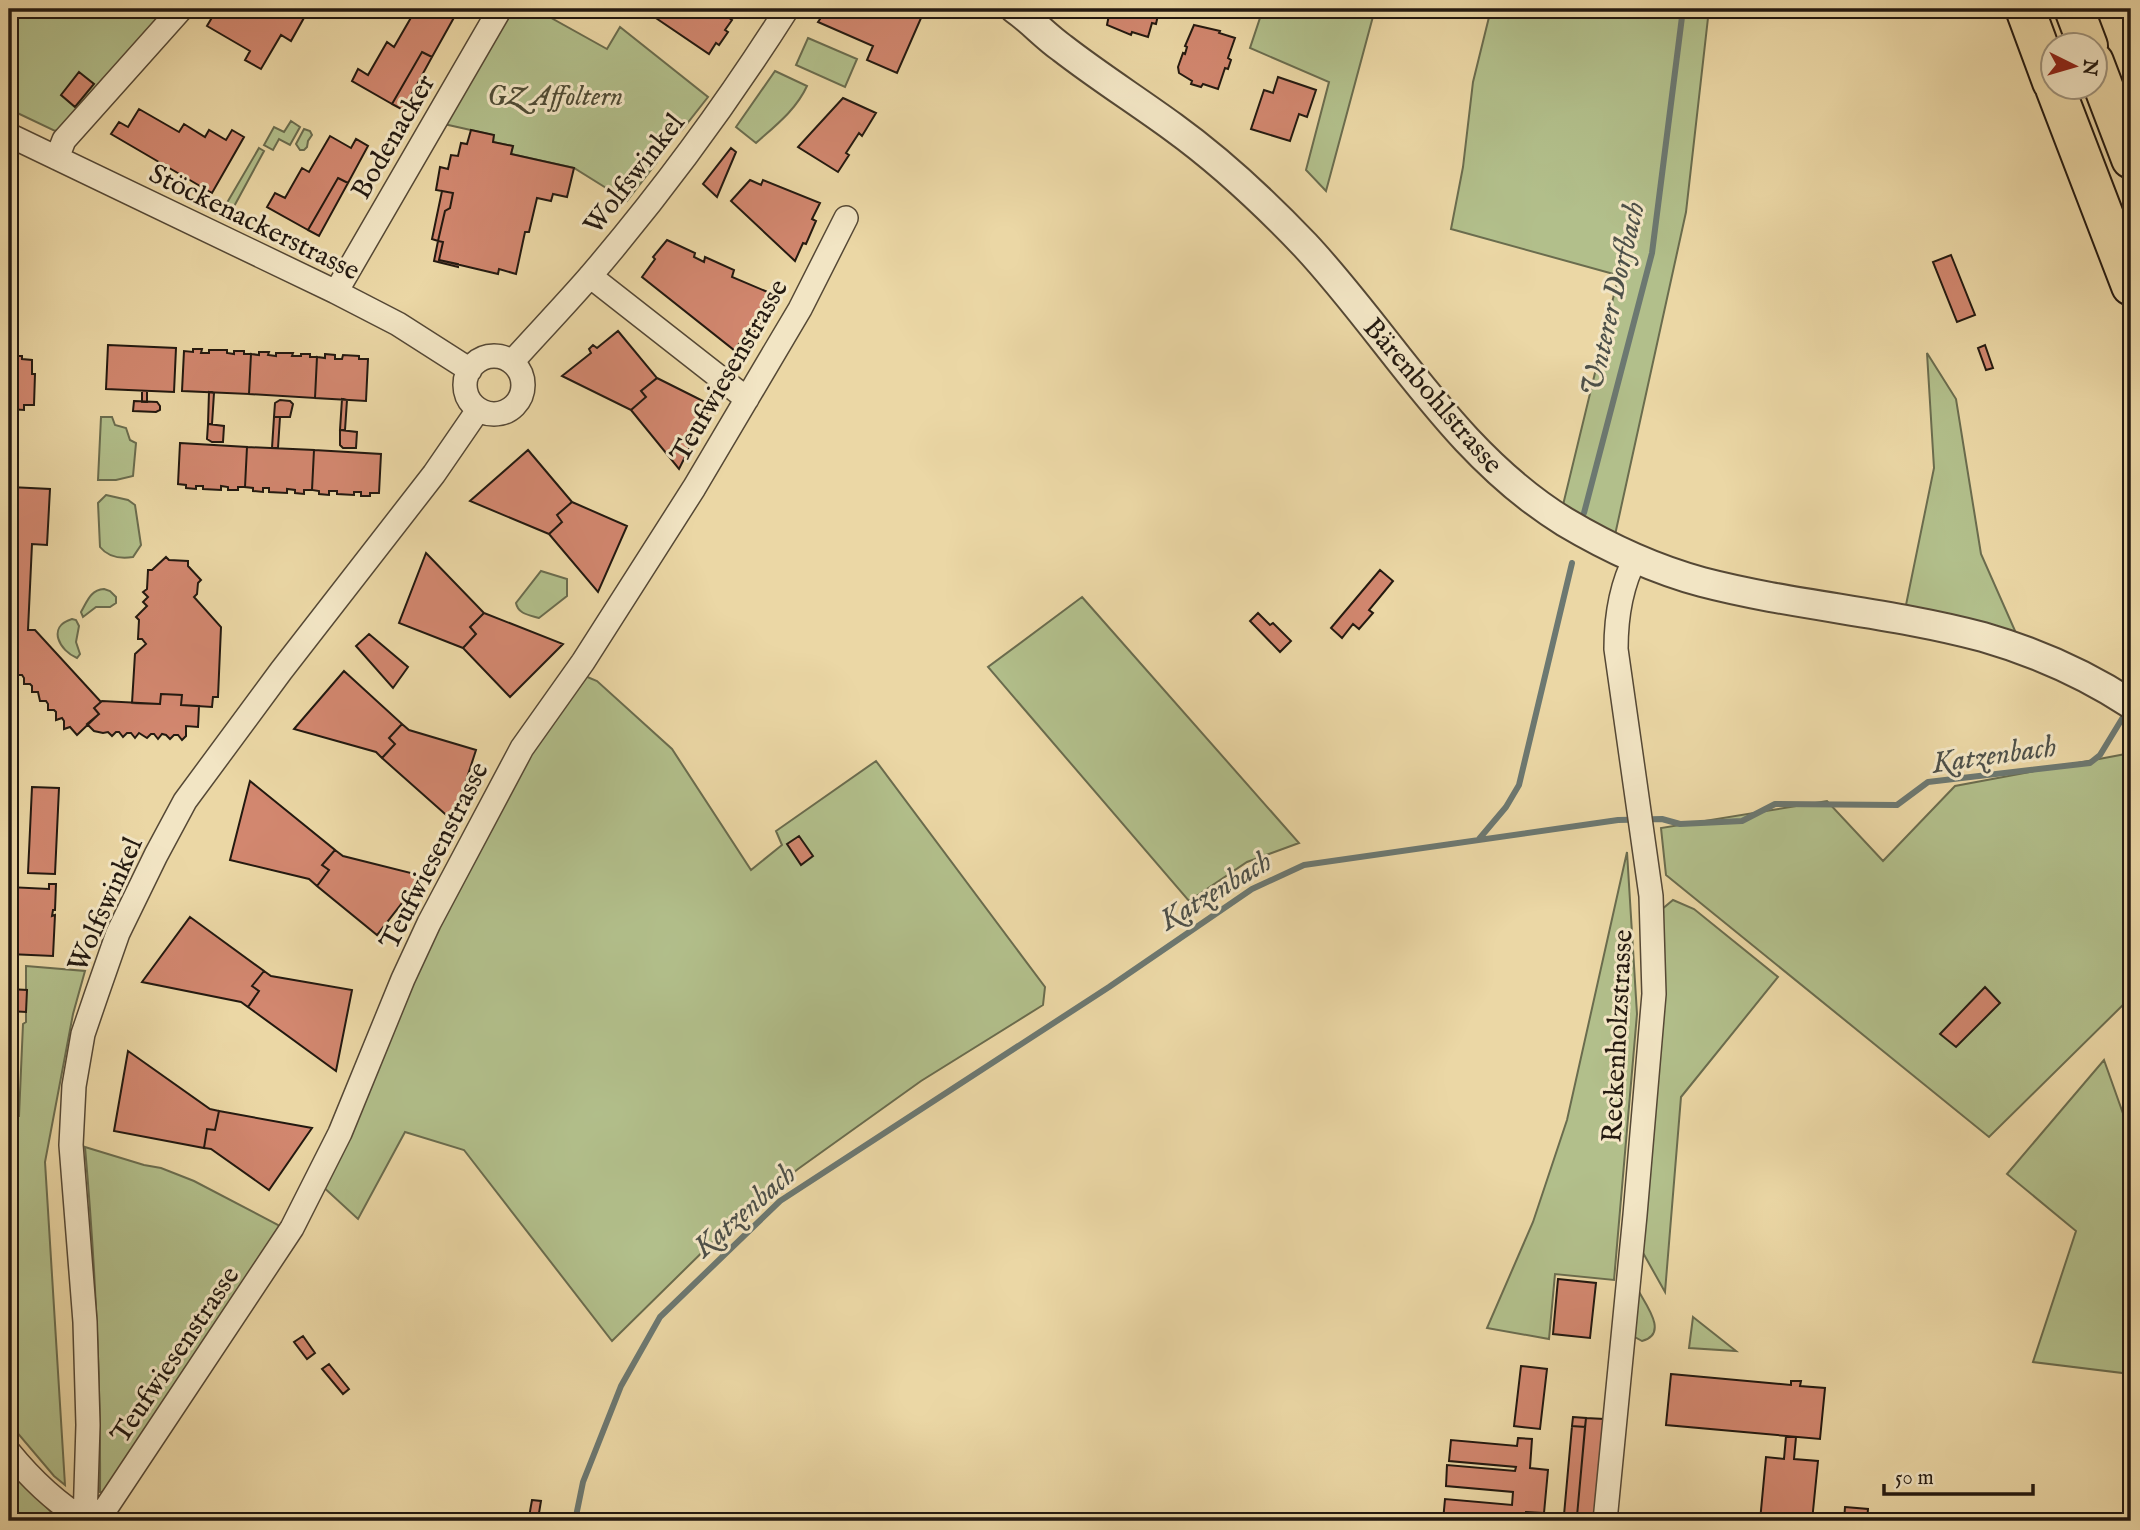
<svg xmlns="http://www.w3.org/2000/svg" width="2140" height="1530" viewBox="0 0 2140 1530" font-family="'IM FELL English',serif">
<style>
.green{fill:#b2bf8b;stroke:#6a6c4e;stroke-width:2}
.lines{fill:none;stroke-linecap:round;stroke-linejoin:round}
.stream{stroke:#6c7871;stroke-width:6}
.building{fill:#d2876f;stroke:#231910;stroke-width:2}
.minor-casing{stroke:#554835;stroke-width:26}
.tertiary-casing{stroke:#554835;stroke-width:32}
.motorway-casing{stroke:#231910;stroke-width:42}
.minor{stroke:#f2e5c4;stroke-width:23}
.tertiary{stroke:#f2e5c4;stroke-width:28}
.motorway{stroke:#ebd7a5;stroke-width:38}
.labels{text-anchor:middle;stroke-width:6;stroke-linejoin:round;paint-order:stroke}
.park-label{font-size:28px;font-style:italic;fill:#4e4b35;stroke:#f2e5c4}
.street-label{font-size:28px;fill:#231910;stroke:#f2e5c4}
.water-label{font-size:30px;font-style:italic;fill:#4d5049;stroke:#f2e5c4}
</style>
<rect width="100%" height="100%" fill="#ebd7a5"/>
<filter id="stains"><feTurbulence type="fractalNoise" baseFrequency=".00286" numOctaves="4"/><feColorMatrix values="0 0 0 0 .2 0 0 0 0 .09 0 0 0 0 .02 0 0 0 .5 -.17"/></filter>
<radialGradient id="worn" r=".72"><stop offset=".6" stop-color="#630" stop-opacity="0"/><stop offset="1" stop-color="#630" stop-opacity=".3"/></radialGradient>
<path class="green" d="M9 9H171L64 127 55 131 9 109Z
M510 9H535L607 49 620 27 708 97 682 130 676 128 655 155 657 162 627 201 574 168 511 154 513 146 493 142V135L444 124Z
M1263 9H1375L1326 191 1306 170 1329 82 1250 48Z
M1491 9H1709L1686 212 1615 535 1563 505 1618 278H1628L1451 229 1463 167 1473 82Z
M808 38 857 59 845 87 796 65Z
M775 71 807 86C796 110 775 126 756 143L736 127Z
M291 121 300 127 290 145 279 139 273 150 264 145 274 127 284 132Z
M304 129 310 131 312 135 308 141 307 147 304 150H300L296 144Z
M259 148 264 151 231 212 227 214 221 213Z
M1927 353 1956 399 1981 554 2016 633 1906 605 1934 468Z
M101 417H112L115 425 126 428 130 440 136 443 133 476 116 480H98Z
M106 495 128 500 135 505 141 545 133 557C120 559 108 557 100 547L98 503Z
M541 571 567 579V596L539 618C529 615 518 614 516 603Z
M104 589 110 591 116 597V603L110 607H96L83 617 81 612C87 602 90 590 104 589Z
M1082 597 1299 843 1247 862 1189 901 988 667Z
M72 619 76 620 79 626 76 642 80 654 77 658C60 651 46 627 72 619Z
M585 676 597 681 672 749 751 870 782 845 776 831 876 761 1045 987 1043 1005 921 1081 798 1169 738 1217 612 1341 464 1150 405 1132 358 1219 320 1184 435 921 506 785Z
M2131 753V997L1989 1137 1666 875 1661 828 1827 801 1883 861 1955 786Z
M1627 852 1637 1014 1614 1280 1555 1274 1549 1339 1487 1328 1533 1222 1567 1120Z
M1673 900 1694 909 1778 977 1681 1097 1665 1292 1642 1251 1661 910Z
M26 966 85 971 73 1014 45 1162 65 1485 54 1476 9 1423V1279L14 1275 13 1274 9 1276V1116H19L23 1024 26 1022Z
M2104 1060 2131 1136V1374L2033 1362 2076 1231 2007 1174Z
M85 1147 144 1165 161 1168 194 1181 282 1227 108 1492H100C101 1377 95 1262 85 1147Z
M1638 1290C1646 1305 1669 1334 1642 1341L1633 1336Z
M1693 1317 1736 1351 1689 1348Z
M9 1469 60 1521H9Z"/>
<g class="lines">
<path class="stream" d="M1584 513 1652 253 1683 9
M1479 839 1506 807 1519 785 1572 563
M575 1521 583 1482 621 1386 660 1317 780 1201 1109 987 1252 889 1304 865 1618 820 1662 819 1680 824 1742 821 1775 804 1897 805 1928 782 2090 763 2100 755 2128 709"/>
</g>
<path class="building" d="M217 9 225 13 227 9H293L305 16 291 41 281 35 261 69 245 60 250 51 207 26Z
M293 9H309L305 16Z
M416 9H427L440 16 444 9 456 14 432 57 422 52 392 104 352 81 358 69 368 75 387 42 394 47Z
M577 9H594L590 16Z
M649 9H716L732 20 725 30 728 32 719 45 716 43 709 54 647 12Z
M827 9H925L897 73 867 60 873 46 818 22Z
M1108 9H1157L1156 14 1158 15 1156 24 1152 23 1148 37 1132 32 1131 35 1107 25 1110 10Z
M1194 25 1220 31 1219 33 1235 38 1228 58 1231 60 1228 69 1225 68 1218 89 1203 84 1201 87 1191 84 1192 81 1179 73 1178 67 1183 53 1185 54 1187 47 1185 46Z
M422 52 432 57 403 110 392 104Z
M79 72 94 84 75 107 61 95Z
M1278 77 1316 90 1307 117 1299 114 1290 141 1251 129 1264 90 1273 93Z
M843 98 876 113 862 136 859 133 846 153 849 155 838 172 798 147Z
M139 109 179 132 184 124 205 137 209 130 226 140 232 130 244 137 212 193 111 134 119 122 128 127Z
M471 130 494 135 493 142 513 146 511 154 574 168 567 197 553 194 551 201 537 198 529 232H525L516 274 499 269 498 274 439 260 443 242 438 241 445 211 450 208 453 193 436 190 440 167 448 169 451 155 458 156 461 143 467 144Z
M330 136 351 148 356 139 368 146 348 183 338 178 308 230 267 207 275 193 285 198 302 168 309 172Z
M731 148 736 152 717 197 703 184Z
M338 178 348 183 319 236 308 230Z
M750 180 761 185 763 180 820 203 812 219 816 221 806 244 803 243 795 261 731 201Z
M442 191 453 193 450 208 445 211 438 241 432 239Z
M667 240 695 253 694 257 704 262 705 257 734 270 732 277 777 296 764 312 768 316 747 341 744 338 734 350 642 277 655 259 653 257Z
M438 241 443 242 439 260 458 264V267L434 261Z
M1951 255 1975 315 1957 322 1933 262Z
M618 331 657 378 641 391 646 397 631 410 562 376 591 353 589 349 593 345 597 348Z
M108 345 176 348 174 392 106 389Z
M1985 345 1993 368 1986 370 1978 348Z
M193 349H202L201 353H209V350H227V353L234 354V351H244V354H251L249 394 182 391 184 351 193 352Z
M259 352H269L268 355 276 356V353H293L292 356H301V354H310V357H317L315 398 249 394 251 354 259 355Z
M325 354 335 355V359H342L343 355 359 356V359H368L366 401 315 398 317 357 325 358Z
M9 356H22V359L32 360V374H35L34 405H24V410L9 409Z
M657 378 711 405 679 469 631 410 646 397 641 391Z
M142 391H147V402H142Z
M209 392 214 393 212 424H208Z
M342 399 347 400 345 430H340Z
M280 400 290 401 293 404 290 417H274L275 403Z
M134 401 157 402 160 406V410L156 412 133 411Z
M274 417H280L278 448H272Z
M208 424 224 426 223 442H212L207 439Z
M340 430 357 432 356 448H343L340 445Z
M180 443 247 447 245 487H238V490H228V487L221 486V490L203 489V486H196V489L186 488V485L178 484Z
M247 447 314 450 312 490H304V494L295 493V490L287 489V493L269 492V488H263V492L253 491V488L245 487Z
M314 450 381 454 379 493H370V496H361V492H354V495L337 494V491H329V495L319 494V491L312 490Z
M528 450 572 502 557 515 562 522 549 534 470 501Z
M10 487 50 489 47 545 32 544 28 630H35L101 702 94 708 99 714 77 735 70 727 64 729V721L62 718 56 720V712L54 710H48V704L46 701H40L38 692H32V686L30 684H24V678L22 675H16V669L14 667 9 666Z
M572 502 627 526 598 592 549 534 562 522 557 515Z
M426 553 484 613 470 627 476 634 463 648 399 623Z
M166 557 169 560 188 561V566L201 580 198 583 197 594 194 597 221 627 218 697H213L212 707 181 705 182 695 161 694 160 704 132 703 135 654 146 644 142 639H138L139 620 136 617 147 606 143 602 148 597 143 592 147 589 148 570H152Z
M1380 570 1393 581 1369 610 1373 613 1359 629 1353 624 1342 638 1331 628Z
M484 613 563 644 510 697 463 648 476 634 470 627Z
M1258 613 1270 625 1273 623 1291 641 1280 652 1250 621Z
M369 634 408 667 393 688 356 646Z
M344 671 402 724 389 738 395 744 382 758 376 752 294 729Z
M161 694 182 695 181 705 199 706 198 727 186 726V736L182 740 178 735H174L170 739 166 735 162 734 158 739 154 734H151L147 738 139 733 135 738 131 733H127L123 737 119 732H116L112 736 108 732 103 733 94 731 87 724 99 714 94 708 102 701 160 704Z
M402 724 409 730 476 750 453 821 382 758 395 744 389 738Z
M250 781 335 850 322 865 329 870 317 886 309 879 230 860Z
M32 787 59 788 55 874 28 873Z
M799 836 813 856 801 865 787 844Z
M335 850 343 856 423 876 377 935 317 886 329 870 322 865Z
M49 884H56L55 910H53L52 916 55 915 53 956 9 954V887L49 889Z
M190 917 264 971 252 986 259 991 248 1007 241 1002 142 982Z
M264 971 271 976 352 990 336 1071 248 1007 259 991 252 986Z
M1985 987 2000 1003 1956 1047 1940 1034Z
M9 989 27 990 26 1012 9 1011Z
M128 1051 210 1109 219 1111 215 1130 207 1129 204 1148 114 1131Z
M219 1111 312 1128 269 1190 211 1149 204 1148 207 1129 215 1130Z
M1558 1279 1596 1283 1590 1338 1553 1334Z
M303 1336 315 1353 307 1359 294 1342Z
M329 1364 349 1389 343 1394 322 1369Z
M1521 1366 1547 1369 1540 1429 1514 1426Z
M1671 1374 1791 1385V1381H1801L1800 1386 1825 1388 1820 1439 1666 1425Z
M1573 1417 1586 1418 1585 1427 1572 1426Z
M1586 1418 1604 1419 1595 1518 1577 1516Z
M1572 1426 1585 1427 1577 1516 1564 1515Z
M1786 1436 1796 1437 1794 1459 1818 1461 1812 1521H1760L1766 1457 1784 1459Z
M1518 1438 1532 1439 1530 1468 1548 1470 1544 1513 1526 1512 1525 1520 1542 1521H1443L1445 1499 1512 1505 1513 1492 1446 1486 1447 1465 1515 1471 1516 1467 1449 1461 1451 1440 1517 1446Z
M532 1500 541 1501 538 1519 529 1517Z
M1845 1507 1868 1509 1867 1521H1844Z"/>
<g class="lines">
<defs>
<path id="minor" d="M9 135 336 292 398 324 470 370
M57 158 64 140 181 9
M590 276 747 399
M336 292 500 9
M465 385a29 29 0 1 1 58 0a29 29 0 1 1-58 0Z
M512 362C538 333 565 305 591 275 662 192 728 102 787 9
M9 1452C31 1479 56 1503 86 1521
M85 1521 106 1508 292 1228 340 1133 403 979 429 923 522 748 583 662 694 488 800 309 846 218
M85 1521 88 1425 85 1322 71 1145 74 1086 83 1034 97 993 118 933 156 855 185 801 281 671 434 474 478 410
M1605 1521 1635 1215 1654 994 1651 896 1616 649C1616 618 1621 585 1636 557"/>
<path id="tertiary" d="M1015 9C1032 21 1045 36 1062 48 1098 76 1136 100 1173 127 1220 161 1264 202 1305 245 1391 337 1454 454 1565 522 1607 547 1654 569 1702 582 1794 606 1890 612 1983 637 2035 652 2085 674 2131 704"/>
<path id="motorway" d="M2025 9 2052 82
M2074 9 2088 46
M2094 62 2131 159
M2055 88 2131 286"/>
</defs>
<use href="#minor" class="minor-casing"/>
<use href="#tertiary" class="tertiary-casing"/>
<use href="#motorway" class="motorway-casing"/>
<use href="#minor" class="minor"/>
<use href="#tertiary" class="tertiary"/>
<use href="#motorway" class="motorway"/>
</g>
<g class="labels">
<g class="park-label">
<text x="555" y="105">GZ Affoltern</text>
</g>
<g class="street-label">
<text transform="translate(392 136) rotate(-60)" y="10">Bodenacker</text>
<text transform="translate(633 173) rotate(-52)" y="10">Wolfswinkel</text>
<text transform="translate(255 221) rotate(26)" y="10">Stöckenackerstrasse</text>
<text transform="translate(728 370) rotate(-60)" y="10">Teufwiesenstrasse</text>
<text transform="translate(1434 395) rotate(49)" y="10">Bärenbohlstrasse</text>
<text transform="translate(433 855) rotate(-63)" y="10">Teufwiesenstrasse</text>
<text transform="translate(104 904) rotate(-66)" y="10">Wolfswinkel</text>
<text transform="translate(1616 1036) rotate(-87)" y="10">Reckenholzstrasse</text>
<text transform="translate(174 1354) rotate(-56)" y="10">Teufwiesenstrasse</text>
</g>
<g class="water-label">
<text transform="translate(1612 299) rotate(-77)" y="10">Unterer Dorfbach</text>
<text transform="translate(1994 754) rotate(-8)" y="10">Katzenbach</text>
<text transform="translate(1215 890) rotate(-31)" y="10">Katzenbach</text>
<text transform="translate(744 1210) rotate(-41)" y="10">Katzenbach</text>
</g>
</g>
<rect width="2140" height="1530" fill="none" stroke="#ebd7a5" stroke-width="35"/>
<rect x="10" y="10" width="2119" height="1509" fill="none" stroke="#231910" stroke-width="3.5"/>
<rect x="18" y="18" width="2105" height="1495" fill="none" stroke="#231910" stroke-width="2"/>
<g transform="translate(2074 66) rotate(95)"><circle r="33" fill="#f2e5c4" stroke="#9f937c" stroke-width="2"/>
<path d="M0-5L12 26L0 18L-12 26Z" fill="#8f2418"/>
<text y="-10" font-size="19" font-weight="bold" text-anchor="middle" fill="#231910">N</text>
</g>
<path d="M1884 1484v10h149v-10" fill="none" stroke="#231910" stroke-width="3.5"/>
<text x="1895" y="1484" font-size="21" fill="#231910" stroke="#f2e5c4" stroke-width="5" paint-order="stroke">50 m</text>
<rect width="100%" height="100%" filter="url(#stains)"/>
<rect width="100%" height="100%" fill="url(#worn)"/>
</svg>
